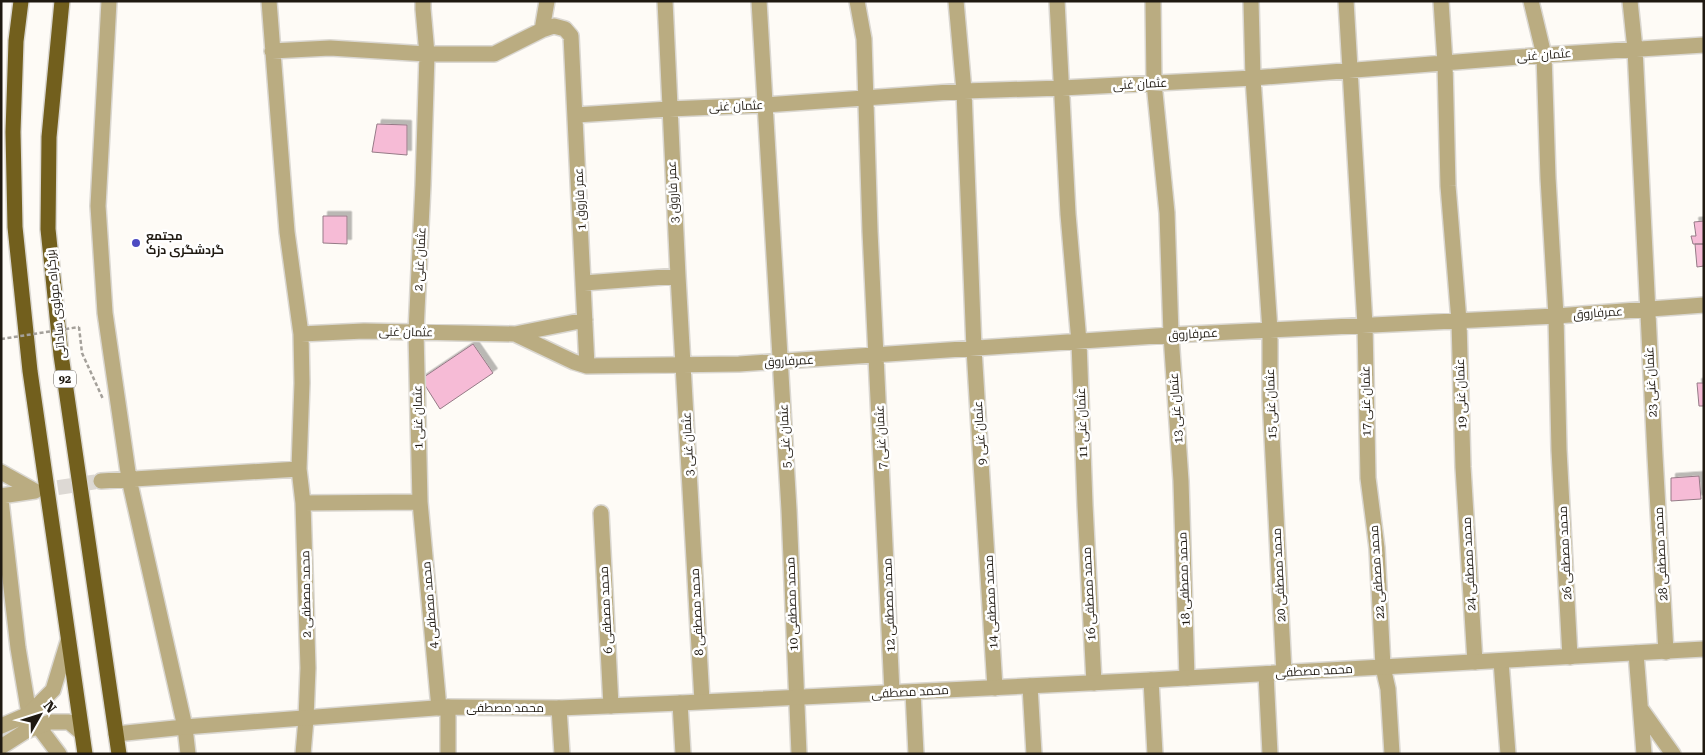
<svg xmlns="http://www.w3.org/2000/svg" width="1705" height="755" viewBox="0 0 1705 755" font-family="'Roboto Serif',Cairo,serif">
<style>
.building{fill:#f6bbd6;stroke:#957a86;filter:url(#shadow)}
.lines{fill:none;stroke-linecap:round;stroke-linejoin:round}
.minor-tunnel{stroke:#ddd9d4;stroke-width:15;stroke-dasharray:15 8;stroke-linecap:butt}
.minor-casing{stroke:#dad7d1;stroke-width:18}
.tertiary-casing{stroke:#dad7d1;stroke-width:18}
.trunk-casing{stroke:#dad7d1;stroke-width:18}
.path{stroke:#a4a09a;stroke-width:2.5;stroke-dasharray:4 2.5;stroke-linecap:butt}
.minor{stroke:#baac81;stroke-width:15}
.tertiary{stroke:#baac81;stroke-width:15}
.trunk{stroke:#725f1d;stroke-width:15}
.path-bridge{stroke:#a4a09a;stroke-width:2.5;stroke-dasharray:4 2.5;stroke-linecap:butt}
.poi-dot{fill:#4d4bc2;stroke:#fff;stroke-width:2}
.labels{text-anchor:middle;stroke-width:5;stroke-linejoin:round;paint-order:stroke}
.shield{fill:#fff;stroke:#625e58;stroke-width:1}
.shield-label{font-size:11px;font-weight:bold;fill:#1f1911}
.street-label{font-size:12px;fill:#1f1911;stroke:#fff}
.poi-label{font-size:12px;font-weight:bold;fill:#1f1911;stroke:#fff;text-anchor:start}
</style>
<defs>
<filter id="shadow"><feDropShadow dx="4.5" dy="-4.5" stdDeviation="0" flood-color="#0004"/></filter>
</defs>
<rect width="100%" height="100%" fill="#fefbf6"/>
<path class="building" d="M377 124 407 125V155L372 152Z
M323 216H347V244L323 243Z
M1704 221V244H1693L1691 236H1696L1694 222Z
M1695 244H1704V266L1697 267Z
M473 344 493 373 440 409 421 379Z
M1697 383H1704V406H1699Z
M1699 476 1701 499 1671 501V478Z"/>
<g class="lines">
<path class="minor-tunnel" d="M35 491 101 481"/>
<defs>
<path id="minor" d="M109 1 98 206 105 313 129 479 185 727 188 754
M269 1 287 232 301 334 302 383 299 469 303 503 308 668 306 719 303 754
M423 1V9L427 54 423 185 416 332 420 502 439 708
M665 1 678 276 702 701
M759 1 789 510 799 754
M857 1 864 39 870 231 892 692
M956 1 964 91 974 349 995 688
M1057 1 1068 214 1079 342 1085 505 1094 683
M1153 1 1154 83 1167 213 1171 335 1181 481 1187 678
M1251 1 1253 78 1270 331V397L1284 673
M1346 1 1365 325 1368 478 1377 548 1383 667 1388 689 1392 754
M1441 1 1445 63 1448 186 1459 321 1463 467 1475 662
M1531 1 1544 55 1548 178 1556 316 1559 450 1570 657
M1630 1 1635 49 1655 456 1666 652
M542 30 547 1
M272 51 330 48 427 54H494L542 30 554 26 565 29 571 36 587 366
M576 115 669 109 765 105 964 91 1062 88 1253 78 1544 55 1704 45
M584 283 678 276
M301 334 364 331 515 334 574 362 587 366 739 364 1171 335 1556 316 1704 305
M515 334 585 320
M1 472 35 491
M101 481 299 469
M1 496 35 491
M1 500 18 648 29 714 59 754
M303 503 420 502
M601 513 611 706
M1636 653 1644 754
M1501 661 1508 754
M1266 674 1270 754
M1151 680 1155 754
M1030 686 1034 754
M913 692 916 754
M680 703 683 754
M559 708 562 754
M1641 709 1673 754
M448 754V707"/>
<path id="tertiary" d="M1 726 29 714 53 690 68 641
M116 734 185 727 448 707 559 708 680 703 1151 680 1704 649
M1 747 26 731 50 722H69L82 733"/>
<path id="trunk" d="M21 1 16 41 13 132 15 227 30 371 85 754
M62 1 49 137 48 229 61 355 119 754"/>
</defs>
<use href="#minor" class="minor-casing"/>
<use href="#tertiary" class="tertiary-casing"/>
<use href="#trunk" class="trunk-casing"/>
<path class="path" d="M79 327 82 353 103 399"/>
<use href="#minor" class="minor"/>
<use href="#tertiary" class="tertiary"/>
<use href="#trunk" class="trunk"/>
<path class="path-bridge" d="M1 339 79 327"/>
</g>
<circle class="poi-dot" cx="136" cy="243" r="5"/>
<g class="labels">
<rect class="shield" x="54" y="370.5" width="22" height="17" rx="4"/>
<g class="shield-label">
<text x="65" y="383">92</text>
</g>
<g class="street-label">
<text transform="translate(1544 55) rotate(-4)" y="4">عثمان غنی</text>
<text transform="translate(1140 84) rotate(-3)" y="4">عثمان غنی</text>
<text transform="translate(736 106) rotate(-2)" y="4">عثمان غنی</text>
<text transform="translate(673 192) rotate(-93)" y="4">عمر فاروق 3</text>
<text transform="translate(580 199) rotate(-93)" y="4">عمر فاروق 1</text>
<text transform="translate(420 259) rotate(-87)" y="4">عثمان غنی 2</text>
<text transform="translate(56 304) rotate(-96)" y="4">بزرگراه مولوی ساداتی</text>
<text transform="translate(1598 313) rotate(-4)" y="4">عمرفاروق</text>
<text transform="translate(406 332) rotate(1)" y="4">عثمان غنی</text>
<text transform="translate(1193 334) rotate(-3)" y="4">عمرفاروق</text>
<text transform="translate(789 361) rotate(-3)" y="4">عمرفاروق</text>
<text transform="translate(1651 382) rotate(-93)" y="4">عثمان غنی 23</text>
<text transform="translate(1461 394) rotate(-92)" y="4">عثمان غنی 19</text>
<text transform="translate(1366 401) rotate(-91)" y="4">عثمان غنی 17</text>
<text transform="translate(1271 404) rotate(-92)" y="4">عثمان غنی 15</text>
<text transform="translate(1176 408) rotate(-94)" y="4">عثمان غنی 13</text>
<text transform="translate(418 417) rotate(-91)" y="4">عثمان غنی 1</text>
<text transform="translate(1082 423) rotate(-92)" y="4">عثمان غنی 11</text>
<text transform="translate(980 433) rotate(-94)" y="4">عثمان غنی 9</text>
<text transform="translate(785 436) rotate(-93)" y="4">عثمان غنی 5</text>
<text transform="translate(881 437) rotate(-93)" y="4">عثمان غنی 7</text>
<text transform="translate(688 444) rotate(-93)" y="4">عثمان غنی 3</text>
<text transform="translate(1565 553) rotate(-93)" y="4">محمد مصطفی 26</text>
<text transform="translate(1661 554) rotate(-93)" y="4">محمد مصطفی 28</text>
<text transform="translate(1469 564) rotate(-93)" y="4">محمد مصطفی 24</text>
<text transform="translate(1377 572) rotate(-94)" y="4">محمد مصطفی 22</text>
<text transform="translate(1279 575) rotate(-93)" y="4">محمد مصطفی 20</text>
<text transform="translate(1184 579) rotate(-92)" y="4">محمد مصطفی 18</text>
<text transform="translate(306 594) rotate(-91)" y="4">محمد مصطفی 2</text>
<text transform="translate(1089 594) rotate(-93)" y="4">محمد مصطفی 16</text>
<text transform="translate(991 602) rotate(-93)" y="4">محمد مصطفی 14</text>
<text transform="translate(792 604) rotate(-92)" y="4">محمد مصطفی 10</text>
<text transform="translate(430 605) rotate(-95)" y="4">محمد مصطفی 4</text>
<text transform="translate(889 605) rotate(-92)" y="4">محمد مصطفی 12</text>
<text transform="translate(606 610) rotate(-93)" y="4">محمد مصطفی 6</text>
<text transform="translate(697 612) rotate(-93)" y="4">محمد مصطفی 8</text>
<text transform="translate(1314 671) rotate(-3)" y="4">محمد مصطفی</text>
<text transform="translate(910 692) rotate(-3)" y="4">محمد مصطفی</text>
<text x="505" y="712">محمد مصطفی</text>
</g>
<g class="poi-label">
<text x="146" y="240">مجتمع<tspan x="146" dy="14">گردشگری دزک</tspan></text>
</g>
</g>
<rect width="1705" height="755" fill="none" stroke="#1f1911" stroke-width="5"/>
<g transform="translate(40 715) rotate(51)" stroke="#ffffff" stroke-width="4" paint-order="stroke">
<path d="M0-4L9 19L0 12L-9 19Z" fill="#1f1911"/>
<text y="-8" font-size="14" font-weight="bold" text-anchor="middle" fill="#1f1911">N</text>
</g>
</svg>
